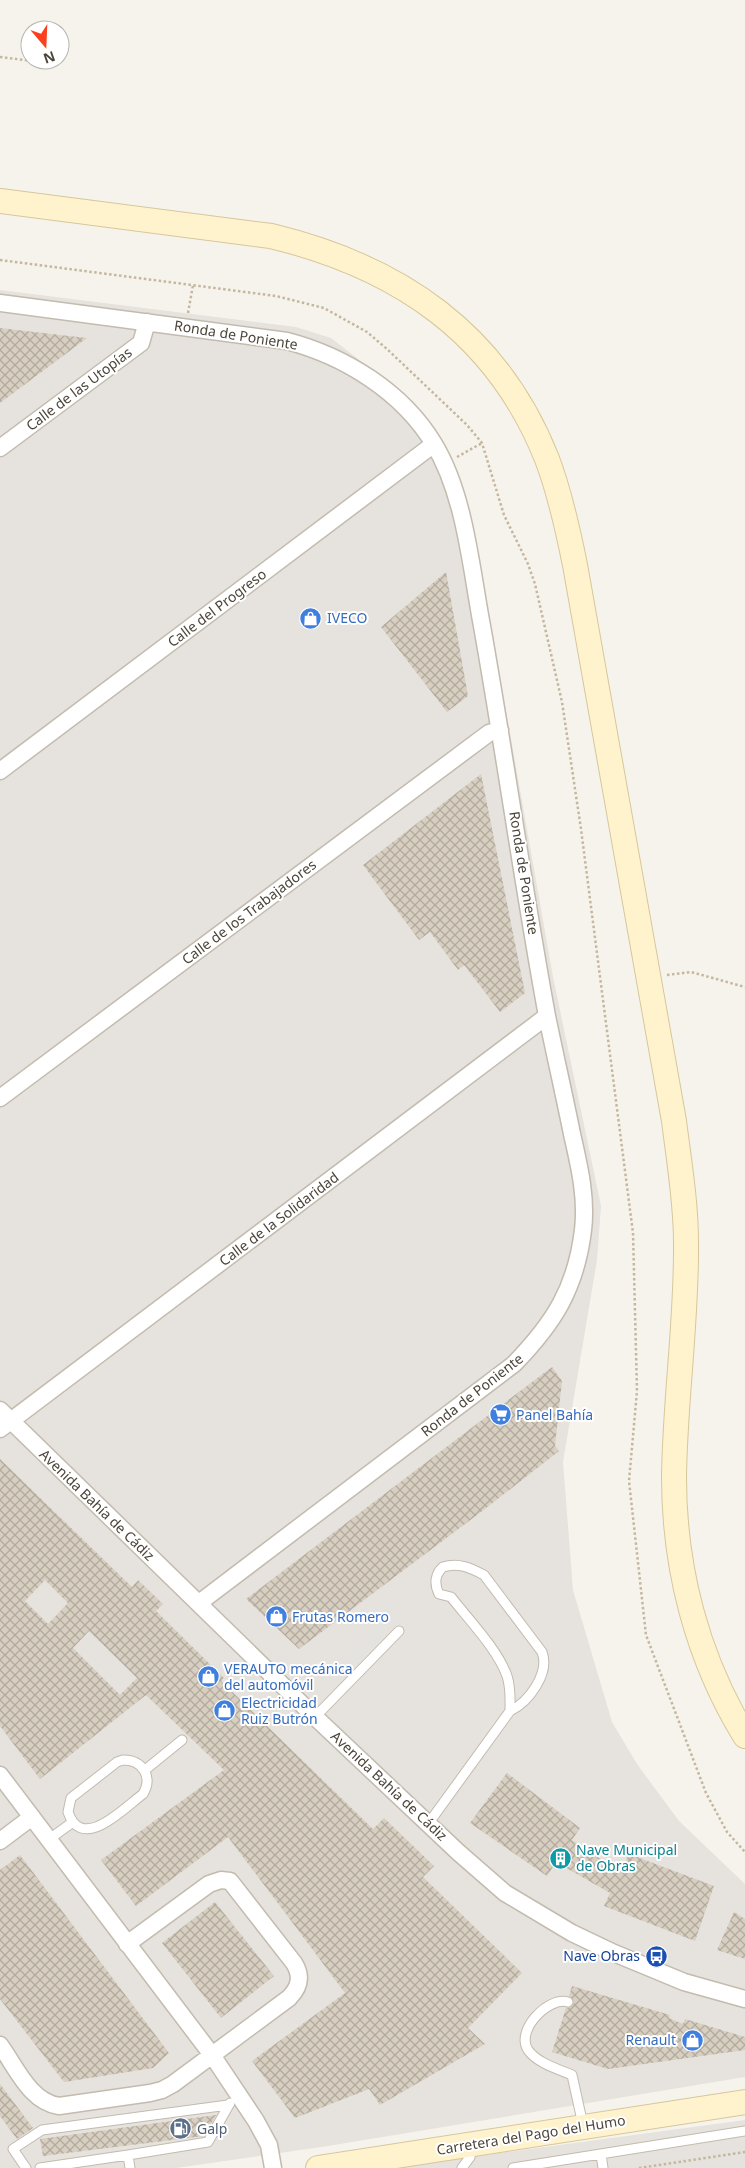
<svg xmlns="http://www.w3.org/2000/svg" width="745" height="2168" viewBox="0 0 745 2168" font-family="'Noto Sans',sans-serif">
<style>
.industrial{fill:#e6e2dd}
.parking{fill:#e5e3e0}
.building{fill:url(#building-cross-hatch);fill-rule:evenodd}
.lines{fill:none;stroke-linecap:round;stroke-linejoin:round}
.lane-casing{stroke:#c2bbae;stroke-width:11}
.street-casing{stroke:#c2bbae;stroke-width:19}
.secondary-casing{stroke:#d6c79b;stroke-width:26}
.path{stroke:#c4b79f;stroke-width:2.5;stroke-dasharray:2.5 2.5;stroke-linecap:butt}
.lane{stroke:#fff;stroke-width:9}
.street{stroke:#fff;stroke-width:16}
.secondary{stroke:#fff3cd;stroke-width:24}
.labels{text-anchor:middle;stroke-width:4;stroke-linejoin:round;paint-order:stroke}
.street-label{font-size:14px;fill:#4b4439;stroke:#fff}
.shop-label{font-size:14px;fill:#366cbe;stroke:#fff;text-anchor:start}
.culture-label{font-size:14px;fill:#0d838f;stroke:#fff;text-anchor:start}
.transit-label{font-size:14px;fill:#164399;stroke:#fff;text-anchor:end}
.service-label{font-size:14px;fill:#4e5e75;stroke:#fff;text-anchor:start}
</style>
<defs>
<pattern id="building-cross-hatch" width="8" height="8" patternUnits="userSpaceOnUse" patternTransform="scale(1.25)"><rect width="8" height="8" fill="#d8cfc1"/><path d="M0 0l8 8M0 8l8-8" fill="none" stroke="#b1aa9e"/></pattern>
</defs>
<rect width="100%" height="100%" fill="#f6f3ec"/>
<path class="industrial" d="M0 290 296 327 331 338 406 396 433 427 454 469 469 521 488 608 553 977 601 1206 597 1260 563 1462 573 1590 612 1722 637 1764 679 1821 745 1884V2077L328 2146 176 2168H0Z
M745 2120V2168H397L470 2157Z"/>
<path class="parking" d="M392 1606 401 1615 334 1685 325 1676Z"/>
<path class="building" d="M0 328 69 336 87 338 0 403Z
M446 572 468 696 447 712 381 627Z
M481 774 525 993 500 1012 464 965 458 970 430 932 419 940 363 865Z
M552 1367 562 1381 555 1446 559 1451 481 1512 299 1649 246 1599Z
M0 1459 132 1587 138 1580 163 1604 156 1611 224 1678 221 1681 373 1829 384 1818 434 1866 423 1877 522 1973 468 2028 485 2044 380 2105 369 2089 295 2118 252 2061 345 1993 286 1914 228 1837 136 1906 101 1860 224 1770 146 1695 40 1779 0 1726ZM45 1580 68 1603 48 1624 25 1601ZM89 1631 137 1678 120 1695 73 1648Z
M507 1773 580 1828 572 1840 620 1872 629 1854 714 1886 695 1941 604 1906 610 1893 556 1862 547 1876 470 1823Z
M20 1855 169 2053 153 2068 64 2082 0 1999V1870Z
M215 1902 274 1976 221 2018 162 1943Z
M734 1912 745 1919V1959L717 1950Z
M572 1986 670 2015 669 2018 683 2024 685 2019 745 2037V2050L608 2069 552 2052 566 2008 571 2007 574 2003 569 1996Z
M0 2084 33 2128 17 2139 0 2116Z
M216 2115 204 2136 43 2156 40 2139Z"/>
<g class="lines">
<defs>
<path id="lane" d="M315 1717 399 1631
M123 1760C143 1760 153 1777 143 1794 124 1808 82 1853 68 1812L71 1798 117 1762Z
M145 1770 182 1740
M428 1824 510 1711C529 1702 550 1673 542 1652L484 1575C471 1568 458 1562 443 1567 435 1574 434 1584 439 1594L451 1597C469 1620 498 1650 507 1676 511 1688 510 1699 510 1711
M48 1840 73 1822
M568 2002C549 1996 515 2030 528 2050 537 2063 558 2069 572 2075L583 2125
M601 2154 603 2168
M26 2168 13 2149 42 2130 228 2105
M40 2168 128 2155
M130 2168 128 2155 208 2142 230 2103
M462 2168 470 2157V2145
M513 2168 745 2131"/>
<path id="street" d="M0 303 287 341C344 356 402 391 434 444 465 495 471 568 482 626 505 755 523 886 547 1016 555 1055 564 1094 572 1134 579 1165 587 1197 583 1230 576 1288 554 1323 514 1364L199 1603
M0 448 141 343 147 322
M0 771 434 444
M0 1098 489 733 500 730
M0 1410 315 1717 458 1852 505 1893 572 1933 614 1953 684 1982 745 1999
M0 1429 547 1016
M0 1775 212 2055 256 2121 269 2145 273 2168
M0 1841 32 1817
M0 2045C16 2067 30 2102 59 2106L150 2093 162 2090 173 2084 289 1998C300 1987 302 1976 294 1963L230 1881 221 1880 209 1884 127 1944"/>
<path id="secondary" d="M0 201 271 236C399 267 497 333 547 459 560 493 568 530 575 565L674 1121C679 1161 686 1202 686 1242 687 1320 675 1398 674 1477 674 1568 697 1658 745 1736
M318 2168 745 2102"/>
</defs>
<use href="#lane" class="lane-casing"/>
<use href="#street" class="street-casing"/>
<use href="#secondary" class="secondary-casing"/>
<path class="path" d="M0 57 57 64
M0 260 276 296 324 308 367 332 387 349 467 425 482 443 504 515 528 564 535 584 562 702 581 829 633 1233 637 1391 629 1481 646 1635 706 1793 727 1832 745 1852
M188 313 193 285
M457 457 482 443
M667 975 691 972 745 987
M639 2168 745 2152"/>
<use href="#lane" class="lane"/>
<use href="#street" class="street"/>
<use href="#secondary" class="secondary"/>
</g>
<defs>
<symbol id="shop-disc" viewBox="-11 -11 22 22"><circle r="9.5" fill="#3f7fe0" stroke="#fff"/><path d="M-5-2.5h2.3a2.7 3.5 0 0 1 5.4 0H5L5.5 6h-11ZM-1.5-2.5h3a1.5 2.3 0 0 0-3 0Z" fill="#fff"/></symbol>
<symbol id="supermarket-disc" viewBox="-11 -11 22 22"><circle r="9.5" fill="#3f7fe0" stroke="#fff"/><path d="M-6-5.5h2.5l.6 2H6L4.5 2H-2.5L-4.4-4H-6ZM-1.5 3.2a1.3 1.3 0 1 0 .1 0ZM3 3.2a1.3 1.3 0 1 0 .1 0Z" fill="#fff"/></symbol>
<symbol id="building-disc" viewBox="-11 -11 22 22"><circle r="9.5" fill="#0f9aa8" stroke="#fff"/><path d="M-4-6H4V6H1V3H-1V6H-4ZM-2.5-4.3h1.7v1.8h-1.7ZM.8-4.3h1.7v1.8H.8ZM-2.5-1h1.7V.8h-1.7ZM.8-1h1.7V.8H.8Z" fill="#fff"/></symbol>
<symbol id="bus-disc" viewBox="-11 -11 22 22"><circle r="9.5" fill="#1a4fb4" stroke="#fff"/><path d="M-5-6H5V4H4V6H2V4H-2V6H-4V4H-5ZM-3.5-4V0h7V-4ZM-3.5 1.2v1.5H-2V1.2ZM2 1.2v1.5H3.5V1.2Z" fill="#fff"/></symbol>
<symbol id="fuel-disc" viewBox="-11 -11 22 22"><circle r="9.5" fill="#5c6f8a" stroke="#fff"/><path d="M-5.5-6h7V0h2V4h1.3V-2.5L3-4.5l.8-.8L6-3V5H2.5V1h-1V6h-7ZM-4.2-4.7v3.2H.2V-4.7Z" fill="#fff"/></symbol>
</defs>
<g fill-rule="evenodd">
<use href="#shop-disc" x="298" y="606" width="25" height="25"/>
<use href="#supermarket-disc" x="488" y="1402" width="25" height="25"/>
<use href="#shop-disc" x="264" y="1604" width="25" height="25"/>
<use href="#shop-disc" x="196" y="1664" width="25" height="25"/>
<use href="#shop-disc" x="212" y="1698" width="25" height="25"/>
<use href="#building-disc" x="548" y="1846" width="25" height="25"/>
<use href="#bus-disc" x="644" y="1944" width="25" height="25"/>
<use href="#shop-disc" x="680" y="2028" width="25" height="25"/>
<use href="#fuel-disc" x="168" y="2116" width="25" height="25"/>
</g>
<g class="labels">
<g class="street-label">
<text transform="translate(236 335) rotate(9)" y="5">Ronda de Poniente</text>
<text transform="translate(79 389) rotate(-37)" y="5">Calle de las Utopías</text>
<text transform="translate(217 608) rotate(-37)" y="5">Calle del Progreso</text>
<text transform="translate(524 873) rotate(81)" y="5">Ronda de Poniente</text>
<text transform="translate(249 912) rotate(-37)" y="5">Calle de los Trabajadores</text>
<text transform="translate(279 1219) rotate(-37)" y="5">Calle de la Solidaridad</text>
<text transform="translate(472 1395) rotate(-38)" y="5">Ronda de Poniente</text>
<text transform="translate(97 1505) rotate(44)" y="5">Avenida Bahía de Cádiz</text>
<text transform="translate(389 1786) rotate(43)" y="5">Avenida Bahía de Cádiz</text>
<text transform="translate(531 2135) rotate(-9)" y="5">Carretera del Pago del Humo</text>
</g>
<g class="shop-label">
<text x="327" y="623">IVECO</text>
<text x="516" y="1420">Panel Bahía</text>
<text x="292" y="1622">Frutas Romero</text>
<text x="224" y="1674">VERAUTO mecánica<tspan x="224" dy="16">del automóvil</tspan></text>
<text x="241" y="1708">Electricidad<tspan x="241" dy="16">Ruiz Butrón</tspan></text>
<text x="676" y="2045" text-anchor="end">Renault</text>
</g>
<g class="culture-label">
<text x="576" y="1855">Nave Municipal<tspan x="576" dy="16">de Obras</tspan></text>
</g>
<g class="transit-label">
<text x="640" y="1961">Nave Obras</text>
</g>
<g class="service-label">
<text x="197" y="2134">Galp</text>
</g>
</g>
<g transform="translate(45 45) rotate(161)"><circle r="24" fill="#ffffff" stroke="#b7b4b0"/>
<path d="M0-4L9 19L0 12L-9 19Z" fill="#fc3f1d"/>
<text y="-8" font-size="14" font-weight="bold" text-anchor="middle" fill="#4b4439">N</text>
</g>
</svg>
